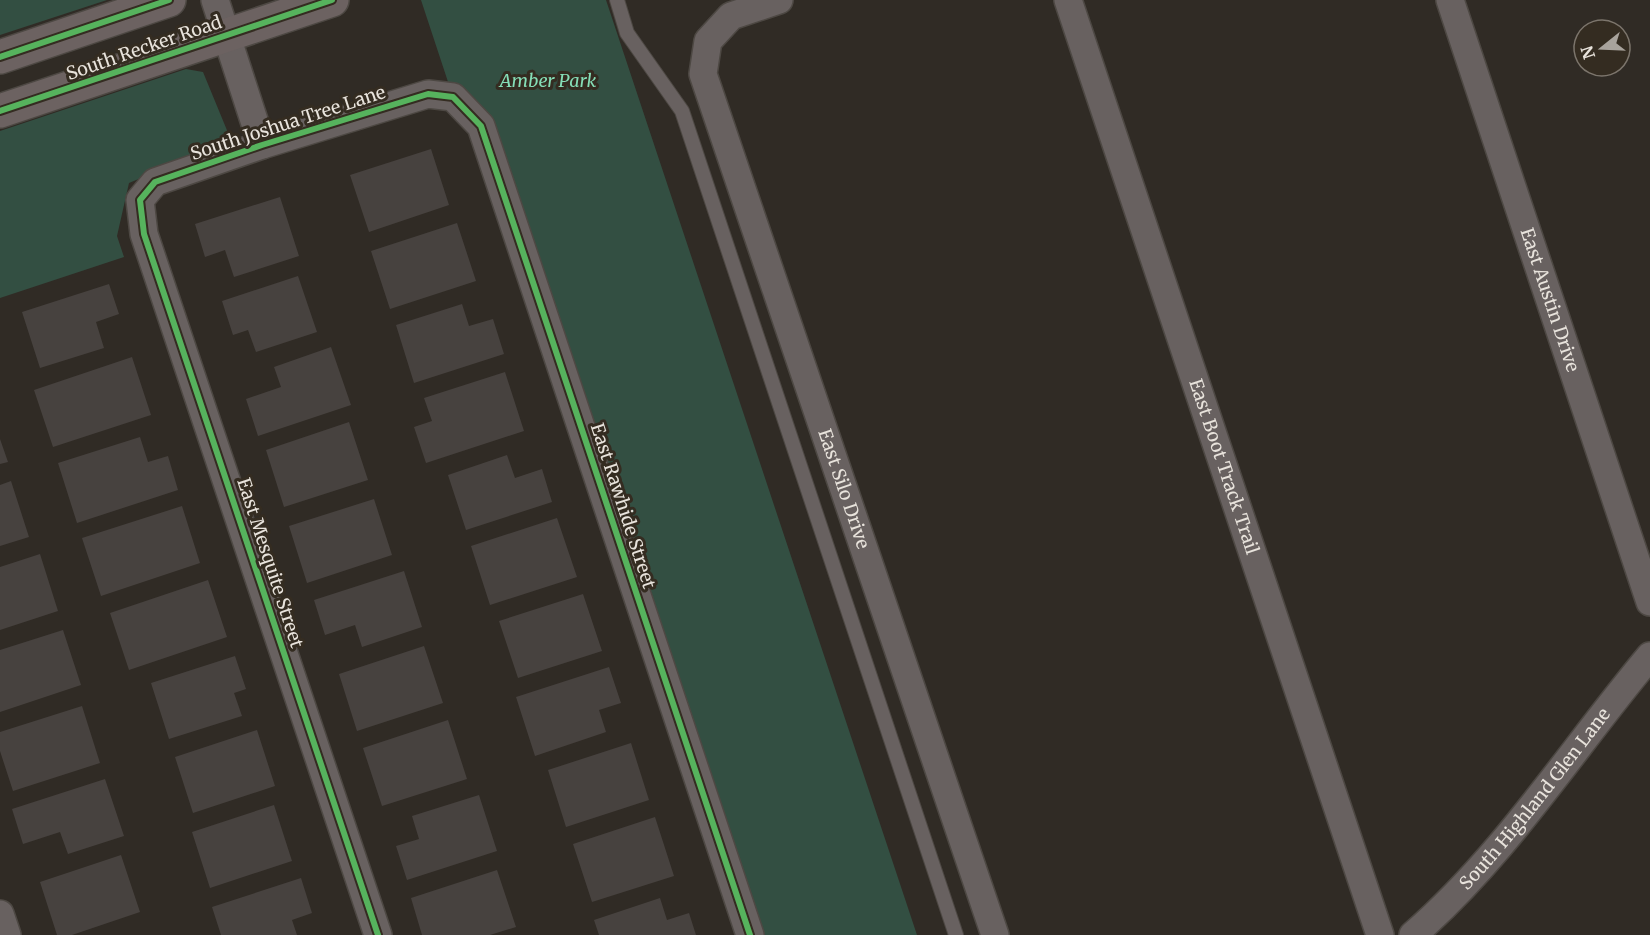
<svg xmlns="http://www.w3.org/2000/svg" width="1650" height="935" viewBox="0 0 1650 935" font-family="Merriweather,serif">
<style>
.green{fill:#334f42}
.building{fill:#47423f}
.lines{fill:none;stroke-linecap:round;stroke-linejoin:round}
.lane-casing{stroke:#4d4843;stroke-width:16}
.street-casing{stroke:#4d4843;stroke-width:30}
.secondary-casing{stroke:#4d4843;stroke-width:36}
.lane{stroke:#686160;stroke-width:14}
.street{stroke:#686160;stroke-width:27}
.secondary{stroke:#6c6261;stroke-width:33}
.cycleway-casing{stroke:#342c21;stroke-width:10}
.cycleway{stroke:#56b35d;stroke-width:6}
.labels{text-anchor:middle;stroke-width:6;stroke-linejoin:round;paint-order:stroke}
.street-label{font-size:18px;fill:#e8e3dc;stroke:#342c21}
.park-label{font-size:18px;font-style:italic;fill:#85deb7;stroke:#342c21}
</style>
<rect width="100%" height="100%" fill="#302b25"/>
<path class="green" d="M0 0H107L0 35Z
M421 0H606L917 935H750L481 126 453 97Z
M186 69 203 72 231 140 129 183 117 236 124 257 0 298V131Z"/>
<path class="building" d="M431 149 449 205 369 232 350 175Z
M280 197 299 256 234 277 225 250 205 257 195 224Z
M457 223 476 281 390 309 371 251Z
M298 276 317 332 256 352 248 330 233 335 222 301Z
M109 284 119 314 96 322 104 348 40 368 22 312Z
M462 304 469 326 493 319 504 354 414 383 396 325Z
M331 347 351 405 258 436 246 399 281 387 274 367Z
M132 357 151 415 53 447 34 390Z
M505 372 524 431 426 463 414 427 432 421 424 398Z
M349 422 368 480 284 507 266 450Z
M140 437 148 462 168 456 178 490 77 523 58 463Z
M0 439 8 462 0 464Z
M507 455 515 478 542 469 552 502 466 530 448 475Z
M11 481 29 537 0 546V485Z
M374 499 392 555 307 583 289 526Z
M182 506 200 563 101 596 82 538Z
M557 518 577 577 490 605 471 546Z
M40 554 58 611 0 630V567Z
M404 571 422 627 362 647 355 625 325 635 314 600Z
M208 580 227 637 129 670 110 613Z
M583 594 602 651 518 678 499 621Z
M63 630 81 685 0 712V650Z
M424 646 443 703 357 731 339 674Z
M235 656 246 689 234 693 242 716 169 739 151 683Z
M609 667 621 703 599 710 606 732 535 756 516 697Z
M82 706 100 763 13 791 0 751V732Z
M448 720 467 779 382 806 363 748Z
M257 730 275 786 193 813 175 757Z
M631 743 649 800 566 827 548 770Z
M105 779 124 836 68 854 60 832 23 844 12 809Z
M479 795 497 851 407 880 396 846 419 839 412 816Z
M274 805 292 861 210 888 192 832Z
M655 817 674 876 592 902 573 844Z
M121 855 140 912 72 935H57L40 882Z
M497 870 516 927 490 935H422L411 898Z
M301 878 312 913 292 920 297 935H221L212 907Z
M660 898 667 920 689 913 696 935H599L594 920Z"/>
<g class="lines">
<defs>
<path id="lane" d="M617 0 627 33 682 111 956 935"/>
<g id="street">
<path d="M215 0 262 145"/>
<path id="s1" d="M779 0 731 16 708 41 703 74 995 935"/>
<path id="s2" d="M1068 0 1380 935"/>
<path id="s3" d="M1450 0 1650 602"/>
<path d="M0 914 7 935"/>
<path d="M378 935 144 234 140 200 155 182 262 145 428 94 453 97 481 126 750 935"/>
<path id="s4" d="M1413 935C1506 854 1572 749 1650 656"/>
</g>
<path id="secondary" d="M0 57 169 0
M0 111 332 0"/>
</defs>
<use href="#lane" class="lane-casing"/>
<use href="#street" class="street-casing"/>
<use href="#secondary" class="secondary-casing"/>
<use href="#lane" class="lane"/>
<use href="#street" class="street"/>
<use href="#secondary" class="secondary"/>
<defs>
<path id="cycleway" d="M0 57 169 0
M0 111 332 0
M378 935 144 234 140 200 155 182 262 145 428 94 453 97 481 126 750 935"/>
</defs>
<use href="#cycleway" class="cycleway-casing"/>
<use href="#cycleway" class="cycleway"/>
</g>
<g class="labels">
<g class="street-label">
<text transform="translate(144 48) rotate(-19)" y="6">South Recker Road</text>
<text transform="translate(288 123) rotate(-18)" y="6">South Joshua Tree Lane</text>
<text dy="6" stroke="none"><textPath href="#s3" startOffset="316">East Austin Drive</textPath></text>
<text dy="6" stroke="none"><textPath href="#s2" startOffset="492">East Boot Track Trail</textPath></text>
<text dy="6" stroke="none"><textPath href="#s1" startOffset="556">East Silo Drive</textPath></text>
<text transform="translate(623 506) rotate(72)" y="6">East Rawhide Street</text>
<text transform="translate(270 563) rotate(72)" y="6">East Mesquite Street</text>
<text dy="6" stroke="none"><textPath href="#s4" startOffset="183">South Highland Glen Lane</textPath></text>
</g>
<g class="park-label">
<text x="548" y="87">Amber Park</text>
</g>
</g>
<g transform="translate(1602 48) rotate(252)"><circle r="28" fill="#342c21" stroke="#7c756c" stroke-width="1.5"/>
<path d="M0-4.5L10 22L0 15L-10 22Z" fill="#a8a39c"/>
<text y="-9" font-size="16" font-weight="bold" text-anchor="middle" fill="#e8e3dc">N</text>
</g>
</svg>
